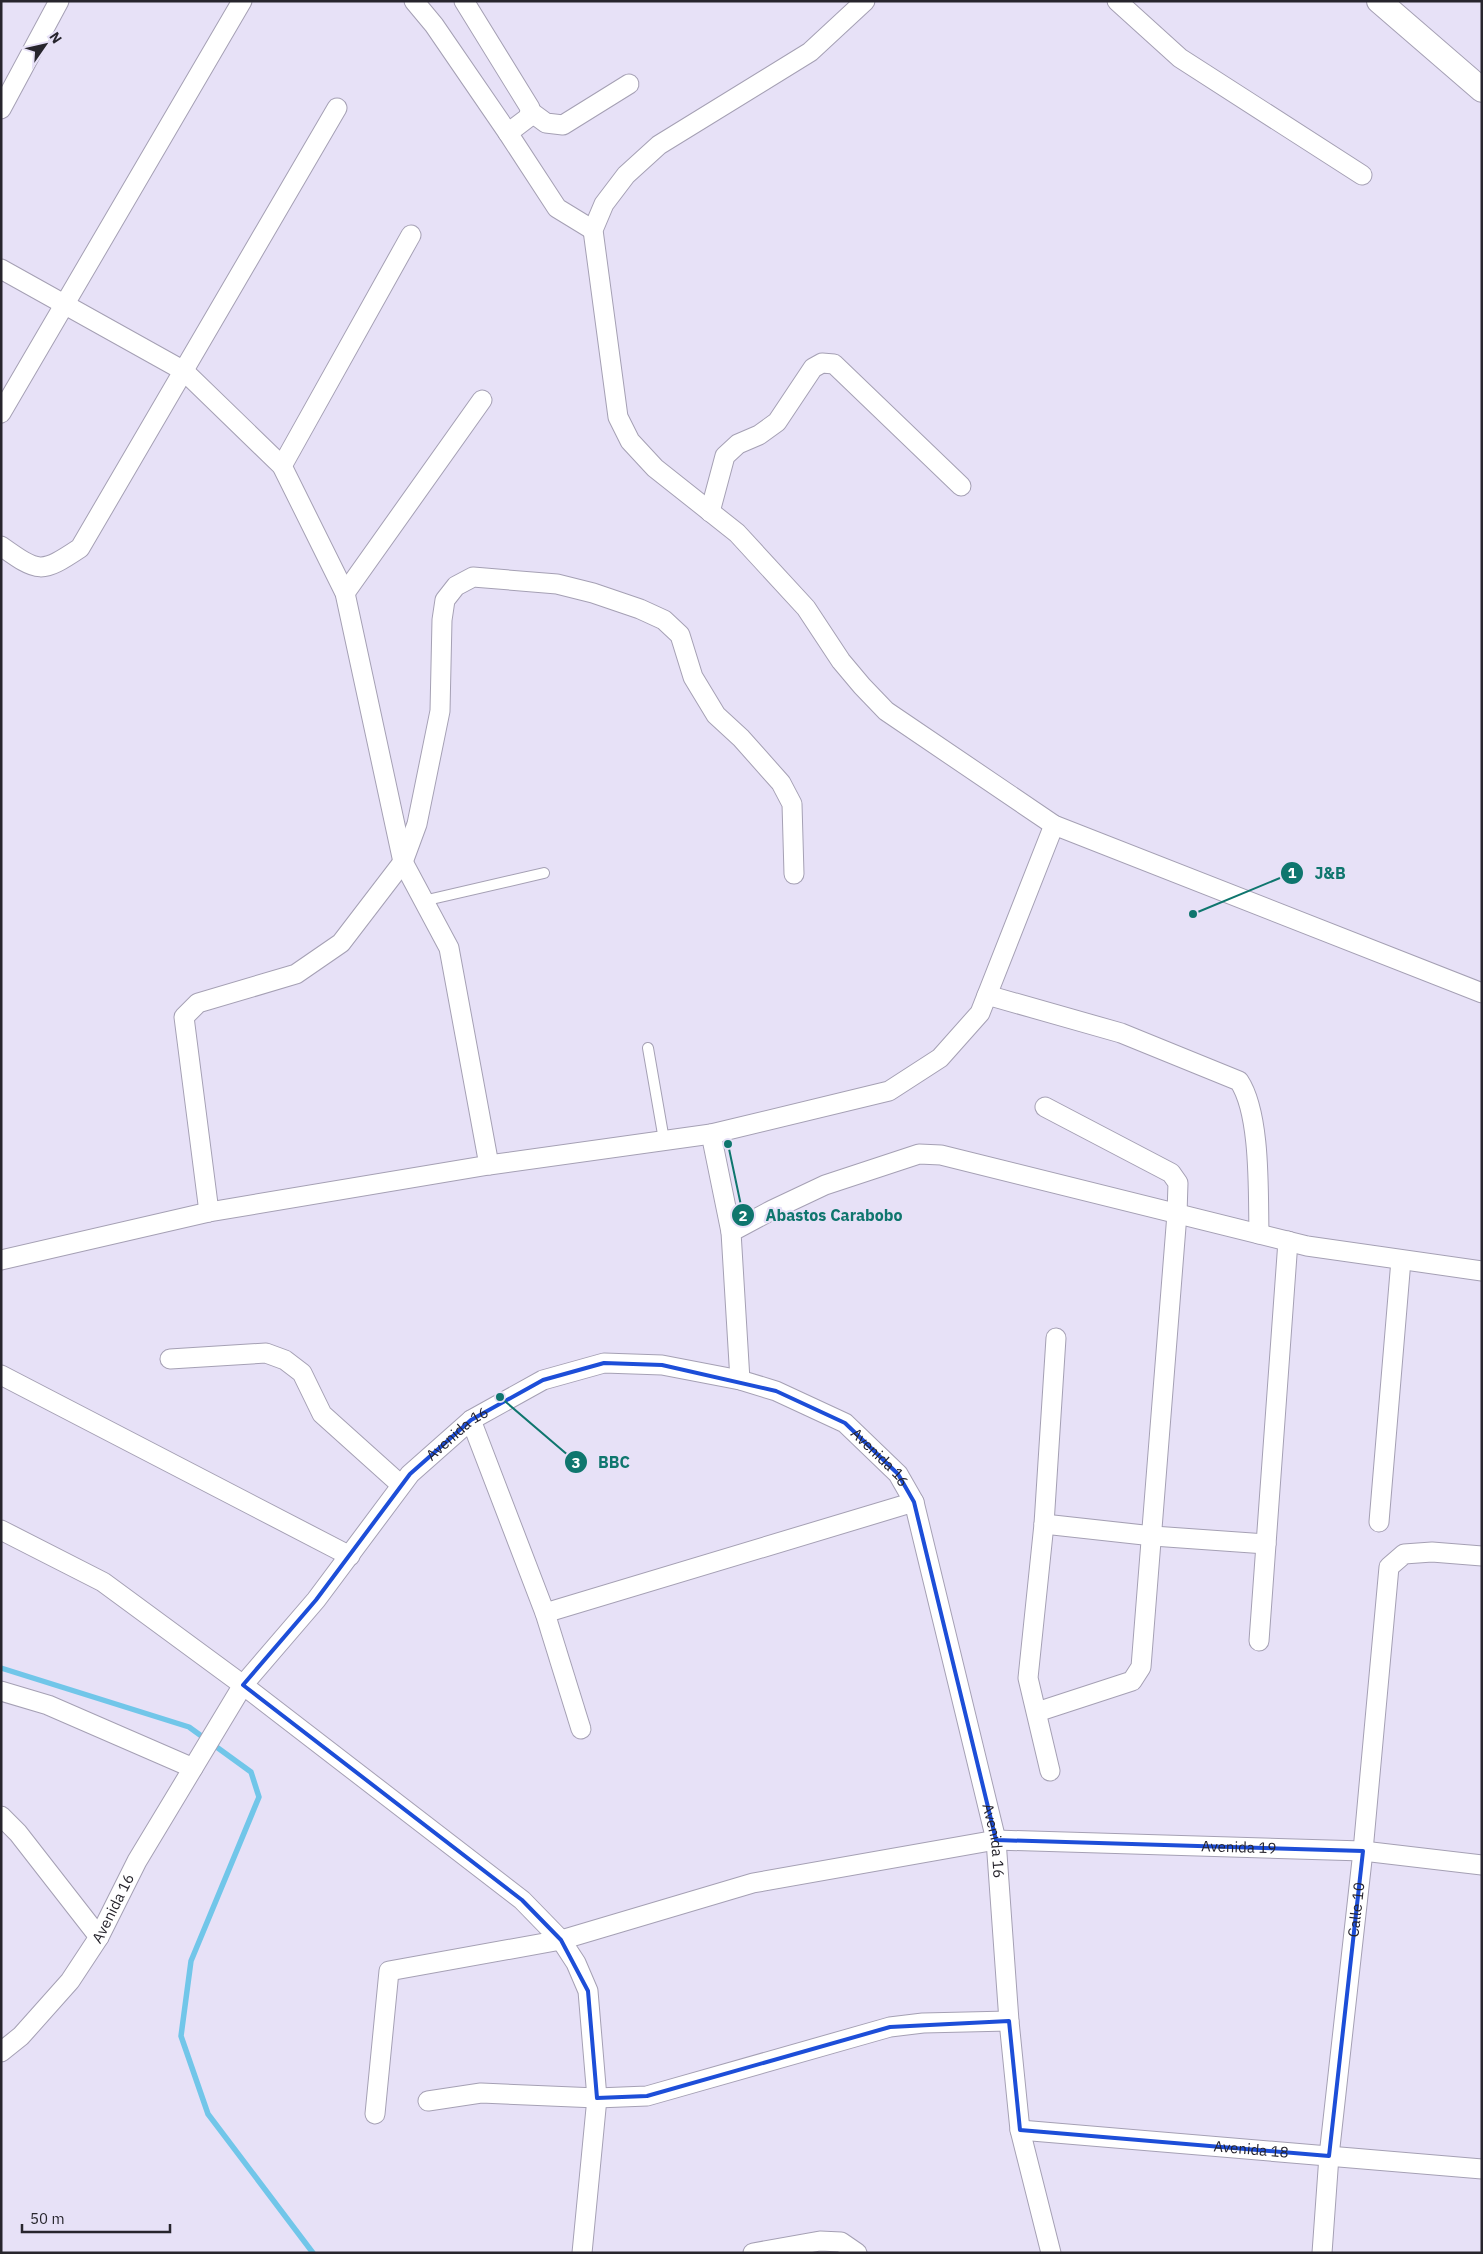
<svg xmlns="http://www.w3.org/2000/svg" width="1483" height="2254" viewBox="0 0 1483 2254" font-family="'IBM Plex Sans',sans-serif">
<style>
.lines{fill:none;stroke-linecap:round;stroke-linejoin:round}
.stream{stroke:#71c6e9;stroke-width:5.5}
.service-casing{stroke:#a5a0b4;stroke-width:12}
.minor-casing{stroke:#a5a0b4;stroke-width:21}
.tertiary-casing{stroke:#a5a0b4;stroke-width:26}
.service{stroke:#fff;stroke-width:10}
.minor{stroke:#fff;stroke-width:19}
.tertiary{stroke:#fff;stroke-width:24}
.marked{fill:none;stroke:#1d4ed8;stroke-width:4;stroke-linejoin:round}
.labels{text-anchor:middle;stroke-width:4.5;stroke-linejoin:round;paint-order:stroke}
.street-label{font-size:15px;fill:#27252d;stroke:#e7e1f7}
.leader{fill:none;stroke:#0f766e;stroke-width:2}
.callout-dot{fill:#0f766e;stroke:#e7e1f7;stroke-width:2}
.mark-label{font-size:15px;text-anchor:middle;font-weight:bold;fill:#fff}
.callout-label{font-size:16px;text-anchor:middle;font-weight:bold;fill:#0f766e;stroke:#e7e1f7;stroke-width:4.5;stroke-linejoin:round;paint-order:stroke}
</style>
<rect width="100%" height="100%" fill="#e7e1f7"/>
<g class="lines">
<path class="stream" d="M1 1668 189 1727 251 1772 259 1797 191 1961 181 2036 208 2114 313 2253"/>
<defs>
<path id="service" d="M423 901 544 873
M648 1048 664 1140"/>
<g id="minor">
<path d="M414 1 434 25 508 133 557 208 593 230"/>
<path d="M464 1 530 108 529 117 508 133"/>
<path d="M865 1 810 52 659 145 626 175 604 204 593 230 618 417 630 441 655 468 737 533 806 608 841 661 862 686 886 711 1054 825 1482 993"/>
<path d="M1117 1 1180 58 1362 175"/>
<path d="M1 109 59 1"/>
<path d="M531 112 546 123 563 125 629 84"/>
<path d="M1 269 184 371 282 466 345 593 403 862 449 948 489 1165"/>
<path d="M1 413 242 1"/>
<path d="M282 466 411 235"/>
<path d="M710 512 725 456 738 444 759 435 777 422 813 368 822 363 834 364 961 486"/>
<path d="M1 546C39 573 41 574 80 548L337 108"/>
<path d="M345 593 482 400"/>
<path d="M987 995 1121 1033 1239 1081C1261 1114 1258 1193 1259 1234"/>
<path d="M711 1134 731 1232"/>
<path d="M209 1212 184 1017 198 1003 296 974 341 943 403 862 417 824 440 711 442 620 445 600 456 586 473 577 557 584 593 593 640 609 664 620 680 635 693 677 716 715 741 738 781 783 792 804 794 874"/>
<path d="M1 1260 209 1212 489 1165 711 1134 889 1091 940 1058 980 1013 1054 825"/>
<path d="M170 1359 266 1353 285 1360 302 1373 322 1414 401 1485"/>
<path d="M1 1375 350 1556"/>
<path d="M740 1380 731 1232 772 1210 825 1185 919 1154 941 1155 1307 1246 1482 1271"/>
<path d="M471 1420 545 1613 914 1502"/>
<path d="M1379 1522 1401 1260"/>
<path d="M1044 1524 1153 1536 1266 1544"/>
<path d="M1 1530 103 1582 243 1685 522 1900 561 1940"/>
<path d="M545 1613 581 1729"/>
<path d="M1259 1641 1288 1241"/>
<path d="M1 1691 48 1705 193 1768"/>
<path d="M1037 1712 1132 1681 1141 1667 1177 1214 1178 1183 1171 1173 1045 1107"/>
<path d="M1050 1771 1028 1678 1044 1524 1056 1338"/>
<path d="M1 1816 18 1833 99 1937"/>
<path id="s1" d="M1 2052 21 2036 70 1981 99 1937 137 1861 243 1685 316 1600 410 1474 471 1420 543 1380 604 1363 662 1365 740 1380 776 1391 845 1423 898 1474 914 1502 996 1840 1009 2021 1020 2130 1051 2253"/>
<path d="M428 2101 481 2093 597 2098 647 2096 890 2027 923 2023 1009 2021"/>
<path d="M375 2114 389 1971 561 1940"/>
<path id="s2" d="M1020 2130 1482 2169"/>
<path id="s3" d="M582 2253 597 2098 588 1991 576 1963 561 1940 753 1883 996 1840 1363 1851 1482 1865"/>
<path d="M753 2253 820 2241 841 2242 857 2253"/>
<path id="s4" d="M1322 2253 1329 2156 1363 1851 1389 1567 1404 1554 1432 1552 1482 1556"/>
</g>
<path id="tertiary" d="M1379 1 1482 90"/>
</defs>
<use href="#service" class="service-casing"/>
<use href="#minor" class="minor-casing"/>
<use href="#tertiary" class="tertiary-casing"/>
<use href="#service" class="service"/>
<use href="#minor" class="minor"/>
<use href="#tertiary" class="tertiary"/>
</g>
<path class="marked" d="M604 1363 662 1365 776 1391 845 1423 898 1474 914 1502 996 1840 1363 1851 1329 2156 1020 2130 1009 2021 890 2027 647 2096 597 2098 588 1991 561 1940 522 1900 243 1685 316 1600 410 1474 471 1420 543 1380Z"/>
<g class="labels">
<g class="street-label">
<text dy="5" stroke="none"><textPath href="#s1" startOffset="774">Avenida 16</textPath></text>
<text dy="5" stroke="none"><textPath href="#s1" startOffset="1239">Avenida 16</textPath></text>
<text dy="5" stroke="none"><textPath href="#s1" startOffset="1644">Avenida 16</textPath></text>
<text dy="5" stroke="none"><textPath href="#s3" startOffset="1011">Avenida 19</textPath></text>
<text dy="5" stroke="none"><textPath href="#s1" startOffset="184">Avenida 16</textPath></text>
<text dy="5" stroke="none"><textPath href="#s4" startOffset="345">Calle 10</textPath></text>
<text dy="5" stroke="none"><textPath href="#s2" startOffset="232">Avenida 18</textPath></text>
</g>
</g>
<path class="leader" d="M1193 914L1292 873M728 1144L743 1215M500 1397L576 1462"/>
<g class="callout-dot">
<circle cx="1193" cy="914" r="5"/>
<circle cx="728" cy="1144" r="5"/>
<circle cx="500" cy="1397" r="5"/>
<circle cx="1292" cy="873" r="12"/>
<circle cx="743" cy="1215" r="12"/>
<circle cx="576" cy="1462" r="12"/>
</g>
<g class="mark-label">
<text x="1292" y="878">1</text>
<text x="743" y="1221">2</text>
<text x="576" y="1468">3</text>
</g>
<g class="callout-label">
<text x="1330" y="879">J&amp;B</text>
<text x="834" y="1221">Abastos Carabobo</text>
<text x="614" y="1468">BBC</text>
</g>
<rect width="1483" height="2254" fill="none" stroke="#27252d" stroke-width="5"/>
<g transform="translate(45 45) rotate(56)" stroke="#e7e1f7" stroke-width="4" paint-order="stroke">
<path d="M0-4L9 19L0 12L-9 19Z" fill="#27252d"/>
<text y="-8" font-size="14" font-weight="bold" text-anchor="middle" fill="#27252d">N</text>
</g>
<path d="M22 2224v8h148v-8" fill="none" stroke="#27252d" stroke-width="2.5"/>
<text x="30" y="2224" font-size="15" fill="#27252d" stroke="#e7e1f7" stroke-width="4" paint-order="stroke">50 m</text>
</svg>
